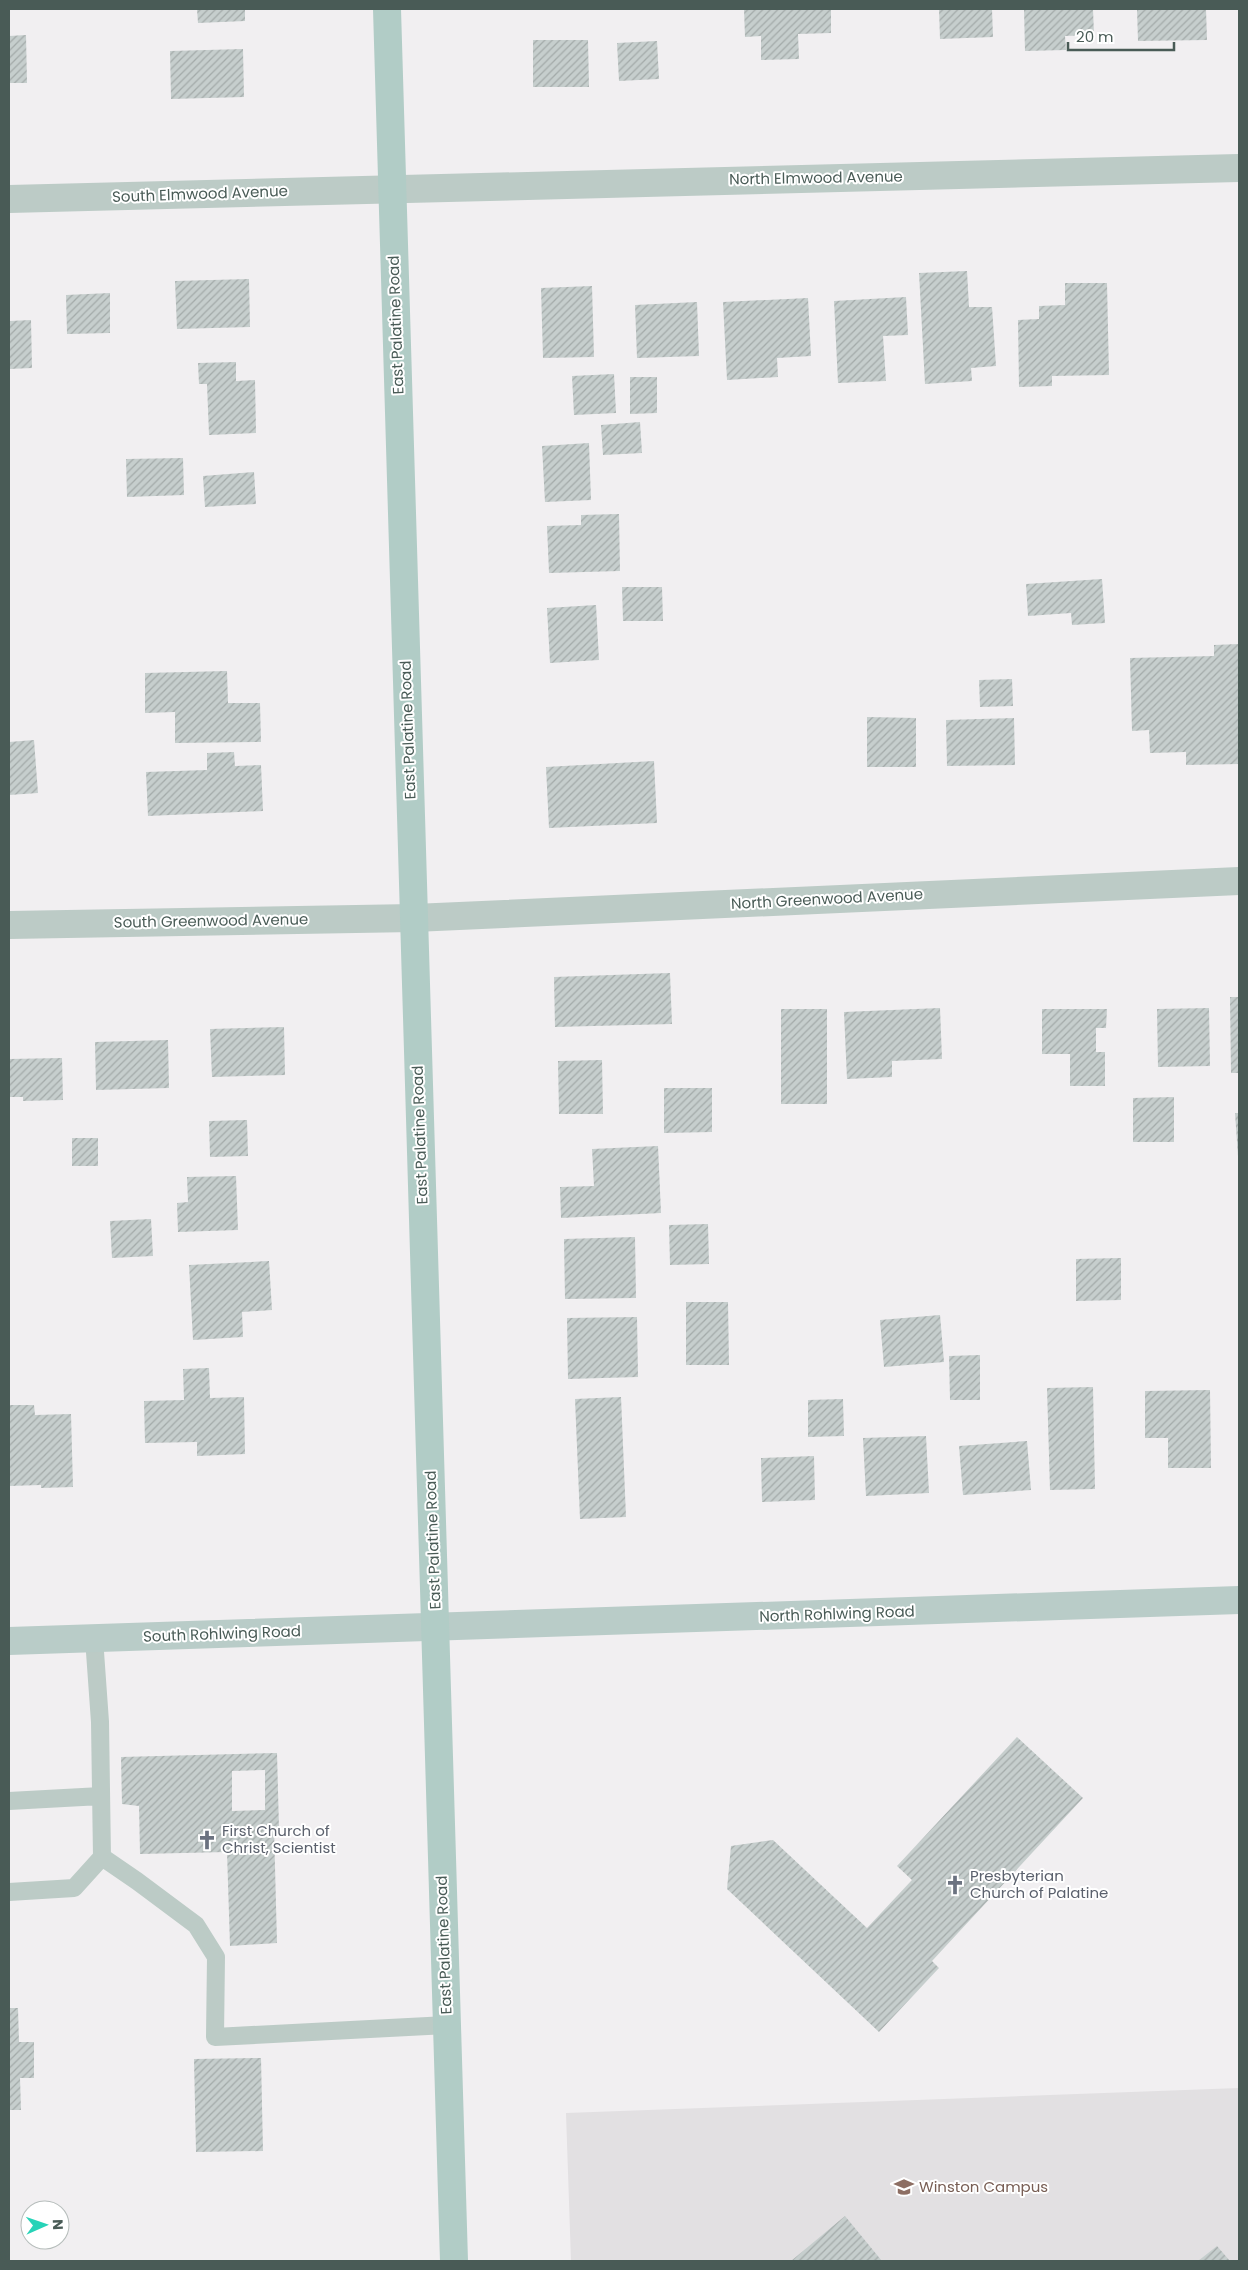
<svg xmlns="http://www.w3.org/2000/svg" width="1248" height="2270" viewBox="0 0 1248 2270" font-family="Poppins,sans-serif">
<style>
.education{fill:#e2e0e2}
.building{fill:url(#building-hatch);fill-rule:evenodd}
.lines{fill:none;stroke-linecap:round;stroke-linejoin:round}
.lane{stroke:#bccbc6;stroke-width:18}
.street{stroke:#bccbc6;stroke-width:28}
.secondary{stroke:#b9ccc8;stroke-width:28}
.primary{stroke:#b1ccc6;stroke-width:28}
.labels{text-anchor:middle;stroke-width:4;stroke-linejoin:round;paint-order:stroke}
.street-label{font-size:15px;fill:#495b56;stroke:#fff}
.worship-label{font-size:15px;fill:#5b616d;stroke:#fff;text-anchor:start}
.education-label{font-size:15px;fill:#785e54;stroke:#fff;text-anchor:start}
</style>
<defs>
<pattern id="building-hatch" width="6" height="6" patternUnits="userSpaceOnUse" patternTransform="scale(1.25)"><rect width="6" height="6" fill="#c6cecd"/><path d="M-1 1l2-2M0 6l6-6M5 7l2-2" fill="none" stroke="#a3aaa9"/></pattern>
</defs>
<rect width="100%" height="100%" fill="#f1eff1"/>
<path class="education" d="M1239 2088V2261H571L566 2113Z"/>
<path class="building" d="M197 9H245V21L198 23Z
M744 9H831V33L798 34 799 59 761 60V36L745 37Z
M939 9H992L993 37 940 39Z
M1024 9H1093L1094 35 1065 36 1066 50 1025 51Z
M1137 9H1206L1207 40 1138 41Z
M26 35 27 83H9V36Z
M533 40H588L589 87H533Z
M657 41 659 79 619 81 617 43Z
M243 49 244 97 171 99 170 51Z
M967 271 969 307H992L996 366 971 368 972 381 925 384 919 273Z
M249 279 250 327 177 329 175 281Z
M1065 283H1107L1109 375 1052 376V386L1019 387 1018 320 1039 319V306L1065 305Z
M592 286 594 357 543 358 541 288Z
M110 293V333L67 334 66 295Z
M906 297 908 335 883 336 886 381 838 383 834 301Z
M808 298 811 356 777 358 778 377 727 380 723 302Z
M697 302 699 356 637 358 635 305Z
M31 320 32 368 9 369V321Z
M236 362V381L255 380 256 433 209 435 207 384H199L198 363Z
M614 374 616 413 574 415 572 376Z
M630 377H657V413L630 414Z
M640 422 642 453 603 455 601 425Z
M589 443 591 500 545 502 542 446Z
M183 458 184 495 127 497 126 459Z
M254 472 256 504 205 507 203 476Z
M619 514 620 571 549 573 547 526 581 525V515Z
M1102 579 1105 623 1072 625 1071 613 1028 616 1026 584Z
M622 587H662L663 621H623Z
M596 605 599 660 550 663 547 608Z
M1239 644V764L1186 765V752L1150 753 1149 730 1132 731 1130 658 1214 656V645Z
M227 671 228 703H260L261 742 175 743V712L145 713V673Z
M1012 679 1013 706 980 707 979 680Z
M867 717 916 718V767H867Z
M1014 718 1015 765 947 766 946 720Z
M34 740 38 793 9 795V742Z
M234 752 235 766 261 765 263 811 148 816 146 772 207 770V753Z
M654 761 657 823 549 828 546 767Z
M670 973 672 1024 555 1027 554 977Z
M1230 997H1239V1073H1231Z
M940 1008 942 1059 892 1061V1077L847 1079 844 1012Z
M1209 1008 1210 1066 1158 1067 1157 1009Z
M781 1009H827V1104H781Z
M1042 1009H1107L1106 1028H1096V1052H1105V1086H1070V1054H1042Z
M284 1027 285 1075 212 1077 210 1029Z
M168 1040 169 1088 96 1090 95 1042Z
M62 1058 63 1100 23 1101V1097H9V1059Z
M602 1060 603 1114H559L558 1061Z
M664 1088H712V1132L664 1133Z
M1174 1097V1142H1133V1098Z
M1235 1113H1239V1156H1238Z
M247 1120 248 1156 210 1157 209 1121Z
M72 1138H98V1166H72Z
M658 1146 661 1213 561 1218 560 1187 594 1186 592 1149Z
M236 1176 238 1230 178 1232 177 1203 188 1202 187 1177Z
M151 1219 153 1256 112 1258 110 1221Z
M708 1224 709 1264 670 1265 669 1225Z
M635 1237 636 1298 565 1299 564 1239Z
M1121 1258V1300L1076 1301V1259Z
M269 1261 272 1310 242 1312 243 1337 193 1340 189 1265Z
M686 1302H728L729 1365H686Z
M940 1315 944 1362 884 1367 880 1320Z
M637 1317 638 1377 568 1379 567 1318Z
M980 1355V1400H950L949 1356Z
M209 1368 210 1398 244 1397 245 1454 197 1456V1442L145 1443 144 1401 184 1400 183 1369Z
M1093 1387 1095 1489 1050 1490 1047 1388Z
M1210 1390 1211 1468H1168V1438H1145V1391Z
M621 1397 626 1517 580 1519 575 1399Z
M843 1399 844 1436 808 1437V1400Z
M9 1405H34L35 1415 71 1414 73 1487 41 1488V1485L9 1486Z
M926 1436 929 1493 866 1496 863 1438Z
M1027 1441 1031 1490 963 1495 959 1446Z
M814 1456 815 1500 762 1502 761 1458Z
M1017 1737 1083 1798 932 1961 939 1968 879 2032 727 1889 731 1846 773 1840 867 1928 912 1880 897 1866Z
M277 1753 279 1828H274L277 1943 230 1946 227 1852 140 1854 139 1806 122 1804 121 1757ZM265 1770V1810L232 1811V1771Z
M9 2008H18L19 2042H34V2078H20L21 2110H9Z
M261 2058 263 2151 196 2152 194 2059Z
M845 2216 882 2261H791Z
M1217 2246 1230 2261H1198Z"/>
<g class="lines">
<path class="lane" d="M9 1801 101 1796
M102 1857 137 1881 196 1925 216 1957 215 2037 447 2025
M9 1892 74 1888 102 1857 100 1722 94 1638"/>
<path class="street" d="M9 199 1239 168
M9 925 414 918 1239 881"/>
<path class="secondary" d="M9 1641 1239 1600"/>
<path class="primary" d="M387 9 454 2261"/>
</g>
<defs>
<symbol id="church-bare" viewBox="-9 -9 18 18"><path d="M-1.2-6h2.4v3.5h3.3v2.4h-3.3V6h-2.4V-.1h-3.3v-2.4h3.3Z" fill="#6b7280" stroke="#fff" stroke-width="2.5" paint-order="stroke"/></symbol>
<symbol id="school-bare" viewBox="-9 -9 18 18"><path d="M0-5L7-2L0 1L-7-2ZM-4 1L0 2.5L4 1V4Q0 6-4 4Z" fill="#8d6e63" stroke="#fff" stroke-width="2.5" paint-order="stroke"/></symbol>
</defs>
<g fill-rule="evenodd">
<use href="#church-bare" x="193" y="1826" width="28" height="28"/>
<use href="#church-bare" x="941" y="1871" width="28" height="28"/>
<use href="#school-bare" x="890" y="2173" width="28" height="28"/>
</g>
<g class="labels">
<g class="street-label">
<text transform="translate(816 178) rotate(-1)" y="5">North Elmwood Avenue</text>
<text transform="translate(200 194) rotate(-2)" y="5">South Elmwood Avenue</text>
<text transform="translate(396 325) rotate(-92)" y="5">East Palatine Road</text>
<text transform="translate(408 730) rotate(-92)" y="5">East Palatine Road</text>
<text transform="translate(827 899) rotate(-3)" y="5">North Greenwood Avenue</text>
<text transform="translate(211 921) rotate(-1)" y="5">South Greenwood Avenue</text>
<text transform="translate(420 1135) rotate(-92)" y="5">East Palatine Road</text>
<text transform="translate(433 1540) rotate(-92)" y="5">East Palatine Road</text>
<text transform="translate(837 1614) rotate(-2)" y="5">North Rohlwing Road</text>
<text transform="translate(222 1634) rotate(-2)" y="5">South Rohlwing Road</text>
<text transform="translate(444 1945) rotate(-92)" y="5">East Palatine Road</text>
</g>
<g class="worship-label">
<text x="222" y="1836">First Church of<tspan x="222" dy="17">Christ, Scientist</tspan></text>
<text x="970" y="1881">Presbyterian<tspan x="970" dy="17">Church of Palatine</tspan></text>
</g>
<g class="education-label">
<text x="919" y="2192">Winston Campus</text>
</g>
</g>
<rect width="1248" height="2270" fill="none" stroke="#495b56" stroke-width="20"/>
<g transform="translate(45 2225) rotate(88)"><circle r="24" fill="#ffffff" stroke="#b6bdbb"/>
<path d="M0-4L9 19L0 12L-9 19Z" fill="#27d3b8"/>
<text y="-8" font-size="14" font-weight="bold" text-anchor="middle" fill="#495b56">N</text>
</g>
<path d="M1068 42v8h106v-8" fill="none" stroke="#495b56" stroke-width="2.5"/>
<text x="1076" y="42" font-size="15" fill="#495b56" stroke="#ffffff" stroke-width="4" paint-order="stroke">20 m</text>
</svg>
